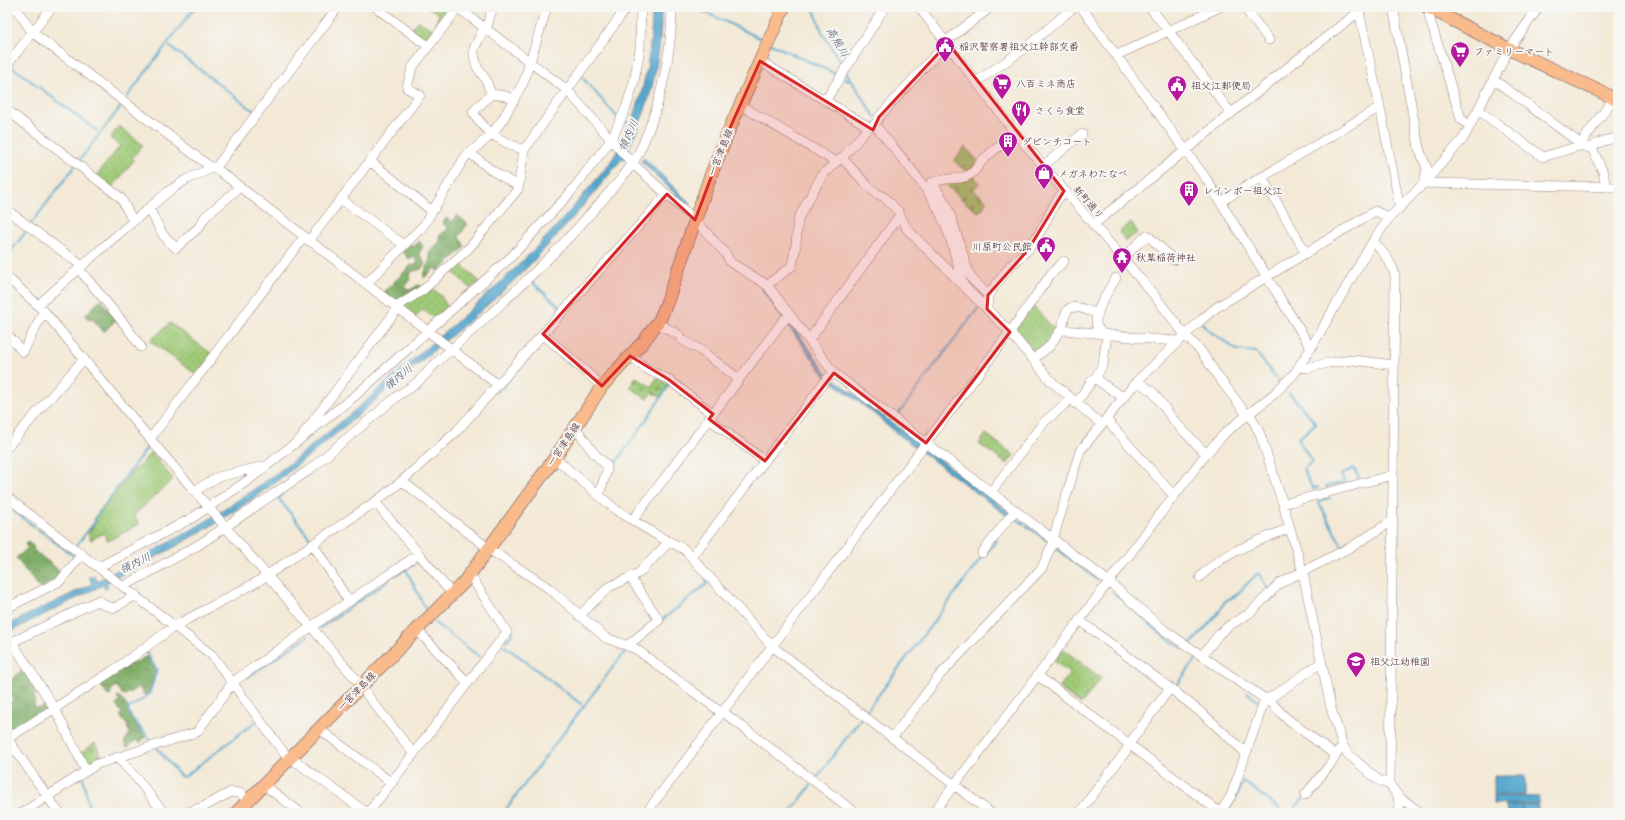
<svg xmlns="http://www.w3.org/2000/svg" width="1625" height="820" viewBox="0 0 1625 820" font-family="'Balsamiq Sans','Klee One',sans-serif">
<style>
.grass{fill:url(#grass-dots);stroke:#747451}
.forest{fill:url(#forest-crowns);stroke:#64664a}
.cemetery{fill:url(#cemetery-stones);stroke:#747451}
.park{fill:url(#park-crowns);stroke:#747451}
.water{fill:#52a7ce;stroke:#4e637c}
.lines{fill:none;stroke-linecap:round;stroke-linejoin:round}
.stream{stroke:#52a7ce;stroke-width:2}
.minor-casing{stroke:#9e8480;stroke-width:10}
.major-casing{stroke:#9e8480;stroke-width:14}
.minor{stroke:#fff;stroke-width:9}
.major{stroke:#fabb8c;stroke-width:12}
.marked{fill:#d62828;fill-opacity:0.2;stroke:#d62828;stroke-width:3;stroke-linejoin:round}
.labels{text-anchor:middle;stroke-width:4;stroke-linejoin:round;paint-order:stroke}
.poi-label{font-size:10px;fill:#4a1f2b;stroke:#f6f6f2;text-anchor:start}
.street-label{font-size:10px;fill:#4a1f2b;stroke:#f6f6f2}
.water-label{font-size:11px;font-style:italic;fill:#4d556c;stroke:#f6f6f2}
</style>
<defs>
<pattern id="grass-dots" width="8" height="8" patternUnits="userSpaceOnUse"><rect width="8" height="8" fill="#9fca77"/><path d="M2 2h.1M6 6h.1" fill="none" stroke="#8aad67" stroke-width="1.8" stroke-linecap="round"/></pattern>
<pattern id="forest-crowns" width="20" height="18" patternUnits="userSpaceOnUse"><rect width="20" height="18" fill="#7fae68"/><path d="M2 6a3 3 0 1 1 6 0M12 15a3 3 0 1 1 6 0" fill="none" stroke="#6a8d56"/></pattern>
<pattern id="cemetery-stones" width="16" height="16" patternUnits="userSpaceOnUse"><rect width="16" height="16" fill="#9fca77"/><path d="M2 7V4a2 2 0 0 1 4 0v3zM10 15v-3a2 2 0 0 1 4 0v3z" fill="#8aad67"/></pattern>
<pattern id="park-crowns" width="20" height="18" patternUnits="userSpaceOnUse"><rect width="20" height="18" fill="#9fca77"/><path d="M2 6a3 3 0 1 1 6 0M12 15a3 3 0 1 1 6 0" fill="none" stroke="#8aad67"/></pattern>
</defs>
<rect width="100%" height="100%" fill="#f6f6f2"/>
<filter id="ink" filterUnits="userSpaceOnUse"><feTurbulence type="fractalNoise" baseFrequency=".025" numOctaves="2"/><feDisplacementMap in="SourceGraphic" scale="8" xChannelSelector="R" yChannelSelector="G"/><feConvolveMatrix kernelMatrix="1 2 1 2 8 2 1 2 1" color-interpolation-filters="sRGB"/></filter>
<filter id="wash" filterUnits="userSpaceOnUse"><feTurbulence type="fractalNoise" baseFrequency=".012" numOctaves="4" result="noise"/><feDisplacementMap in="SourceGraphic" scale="16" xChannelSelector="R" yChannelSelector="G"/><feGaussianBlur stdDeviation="0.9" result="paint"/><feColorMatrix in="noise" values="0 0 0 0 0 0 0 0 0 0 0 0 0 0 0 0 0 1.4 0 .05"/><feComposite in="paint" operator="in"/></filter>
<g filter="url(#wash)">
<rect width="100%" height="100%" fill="#f3e9d6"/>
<path class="grass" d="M429 7H449L451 9 438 25 436 23 439 13 428 8Z
M417 21 435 30 425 43 411 30Z
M119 126 143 145 132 158 134 160 112 188 96 176 120 146 110 138Z
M458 261 480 282 471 289 450 269Z
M431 286 440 295 449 309 437 320 422 309 416 317 403 308V305Z
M1033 306 1054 329 1046 344 1034 353 1014 330Z
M170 323 213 355 197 375 150 341Z
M986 434 1014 455 1007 464 979 444Z
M151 452 173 479 134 515 139 524 108 541 103 533 91 540 88 533 97 521 95 519 132 471 139 467Z
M1063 649 1101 678 1081 704 1059 688 1070 673 1054 661Z"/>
<path class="forest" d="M457 215 468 224 459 236 465 247 439 271 435 268 424 278C423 269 433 262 429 253L440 241 439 236 448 229 443 223 446 218 452 222Z
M419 241 423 247 419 253 425 263 421 269 411 272 410 279 404 287 410 290 418 285 421 286 397 302 383 293 411 265 413 266 418 263 414 257 409 259 402 251 410 244 414 247Z
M101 299 116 320 104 332 92 318 89 320 85 315Z
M28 542 34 547 33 550 64 574 40 589 16 558 28 548 25 545Z
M145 657H147L156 671 148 694 144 695 139 687 125 695 122 694 117 686 111 690 110 696 107 695 99 683 130 663 133 664Z
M21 671 25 672C30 678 30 682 35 688 35 694 35 700 34 706 37 710 42 707 46 705L48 707 47 709 10 733 7 730V705L13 700 10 693 13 691 9 684V682Z
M119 696 128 707 130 717 145 737 140 743 136 740 127 748 124 742 130 733 127 728 128 726 120 716 122 713 116 705 120 701 117 697Z"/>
<path class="cemetery" d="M974 176 979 183 973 190 986 200 983 209 978 212C965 203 954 193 944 182Z
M636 377 651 387 657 378 669 385 661 397 652 392 647 399 630 387Z
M95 743 102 757 89 765 81 753Z"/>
<path class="park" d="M965 147 978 161 968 173 954 161Z
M1131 223 1138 232 1126 241 1119 232Z"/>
<path class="water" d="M652 7H661C662 57 651 105 628 149L633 153 630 158 622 159C581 209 540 258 492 301 464 326 435 349 407 373 345 426 285 480 216 523 180 545 143 564 106 583L108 587 105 589 103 585 7 633 9 637H7V625L92 584 89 577 94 575 97 581C145 555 196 530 241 498 263 483 285 468 305 451 349 417 390 379 432 343 488 295 543 246 589 188 598 177 608 167 615 155 642 111 652 58 652 7Z
M644 158 691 204 688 206 641 161Z
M764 287 828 374 1017 518 1014 521 886 425 881 419 825 376 761 289Z
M1494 776H1525V795H1494Z
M1494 796 1539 797 1538 804H1494Z
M1504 805H1521L1523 813H1509Z
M1522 805H1538V813H1524Z"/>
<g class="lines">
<path class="stream" d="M694 7 764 40
M813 7 823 34 843 66
M771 44 838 75
M169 46 254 111
M11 66 97 131
M846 72 875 117
M581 76 618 118
M844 78 853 82
M127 97 195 7
M625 121 632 125
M79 161 122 105
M31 224 75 166
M7 256 28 229
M531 281 561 308
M979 292 982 296 983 300
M1202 323 1208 330 1237 350 1256 352 1278 381
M552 348 572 366
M513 375 538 347
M496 393 510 379
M1289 393 1316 423 1298 439 1312 462 1303 469 1313 489 1318 487
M896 417 979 307
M614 465 643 425 669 385
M1326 487 1345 482 1341 475 1354 468 1359 478
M282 494 278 498 311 539
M1330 498 1318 501 1343 548
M7 506 75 557
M1015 518 1024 524
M1027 526 1049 542
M77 545 96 520 94 519 149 445
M1056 548 1096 579
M397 575 406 569 427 612
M1113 592 1161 634 1182 648
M662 620 708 583 705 579
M432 621 480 657
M320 628 389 580
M506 641 513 633 511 631
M1191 644 1219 612 1225 601 1235 596 1258 573 1269 589
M503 645 524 660
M146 652 157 670 149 695 128 709 131 717 153 743
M525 661 550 680
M248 677 308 636
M552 682 581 704
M1175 687 1197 658
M1247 692 1260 703
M865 713 977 564 997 540
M157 748 180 776 184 777 255 722
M83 777 90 813
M816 779 861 718
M1230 807 1236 797 1243 781 1285 813
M503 813 626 650
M790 813 812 784
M1290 813 1304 798"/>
</g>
</g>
<g filter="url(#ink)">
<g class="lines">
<defs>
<path id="minor" d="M15 7 32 32 212 168
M375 7 428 46
M457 7 567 90 631 162 695 220 726 254 730 262 767 285 834 373 1108 581 1164 630 1265 699
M919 7 1016 134 1154 295 1185 335 1200 350 1219 378 1248 416
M1081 7 1207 180 1311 348
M1150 7 1231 113
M1244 7 1269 40
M1358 7 1380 107 1400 208
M1393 7 1419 148 1427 169 1424 183
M1432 10 1429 16 1461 119 1470 126
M484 28 474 49V54L477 67 486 80 491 94 506 96 514 101
M486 29 493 7
M946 41 991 7
M1117 55 1220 7
M760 61 869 127
M7 65 52 7
M1493 79 1585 147 1592 148 1603 172 1606 187
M976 82 1024 49 1074 7
M491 94 473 112C486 133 500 141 524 150
M825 101 885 7
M740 105 836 162 842 158 869 127 875 125 879 117 926 65 948 43
M7 110 121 198 133 221
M1478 110 1543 157 1579 146 1614 98
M875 125C894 149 918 175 933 200 949 226 955 255 963 284
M1592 148C1598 141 1609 139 1618 138
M470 153 491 170 518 186
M842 158 868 186 876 193 884 197 898 211 907 229 1010 332 1051 381 1101 424
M370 161 432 211
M1043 166 1082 134
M214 167 498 385
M1262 177 1306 253
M932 182 947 206 954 226 968 271 972 279 988 295
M1424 183 1618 187
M928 186C941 175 957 182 969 175 977 171 978 164 984 159 993 150 1006 142 1016 134
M341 199 404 245
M1220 202 1380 107
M149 208 163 235 176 248 199 227 205 217 240 187
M7 210 82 266
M1093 225 1307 52 1365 7
M309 241 420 95 407 88 412 68 458 8
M1373 241C1383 252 1392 262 1395 276L1390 785 1398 796 1421 813
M1123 258 1147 235 1174 260
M79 269 126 326 141 347
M7 277 44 311 150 439 361 685
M366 284 424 225 465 157 492 134 503 119 524 81 547 7
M767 285 792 266 796 245 798 219 822 175 836 162
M38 305 109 242 169 191 187 179 217 166 338 7
M987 309 988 295 1011 265 1028 250 1043 227 1055 203 1064 191
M657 323 679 335 681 339 700 350 739 379
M1062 330C1063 325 1064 316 1067 311 1072 302 1091 312 1098 314
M1102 333C1099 330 1096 327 1096 322 1096 309 1109 289 1116 278
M7 334 23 352 44 311
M543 334 602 386
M809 340 900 215
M630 356 650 371 668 379 713 414
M1033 359 1049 347 1059 332 1062 330C1101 333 1140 339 1179 341
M1299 367 1307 368 1328 363 1353 360 1394 365
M1096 377 1101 383 1123 397
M1137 381 1153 392 1175 422 1206 454
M1076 404 1090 383 1096 377 1103 364 1107 334
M1250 414 1260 434 1283 504 1303 573 1331 708 1343 746 1348 754 1378 780 1390 785
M709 419 765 461
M1106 419 1173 495
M575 427 593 452 607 466V470L599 495
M304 433 401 304 423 290 470 247 518 189 524 150 627 7
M150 439 304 237
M7 447 84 359
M555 458 616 510 660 537 684 549 772 646 991 813
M402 481 489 549 550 589 606 638 636 649 722 713
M194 491 218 477 264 466
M991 492 1043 423 1071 399
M7 497 212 655 284 753 367 813
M375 502 419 554
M1283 504 1393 475
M633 520 783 321 790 315
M1053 539 1080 451 1137 381 1201 320 1217 307 1375 211 1389 218
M313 544 349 602
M982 553 1015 510
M692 557 826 380 834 373
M99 567 192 518 250 479 356 395 511 257 570 193 611 140 626 108 634 82 640 49 641 7
M1200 577C1224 552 1258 541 1290 528
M124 586 200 544 309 470 400 394C414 387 424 377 434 365 488 316 543 268 591 213 601 202 611 190 621 179 625 173 630 168 634 162 658 117 672 58 672 7
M7 608 60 581 82 554
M579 616 609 587 639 573 669 542
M1079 620 1170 688 1129 744 1126 751 1079 813
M417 630 468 683
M12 642 55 709 86 771
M8 644 99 600 104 605 114 608 136 595
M627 646 659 620 630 577
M1202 656 1220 633 1230 625 1250 613 1280 583 1353 546 1392 521
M1037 675 1221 813
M360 686 414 754
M1170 688 1203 714 1246 753
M1267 698 1285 717 1335 755
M723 712 856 813
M319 729 392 783
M7 738 59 813
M892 738 940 675 1042 568 1050 549 1055 541
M7 739 114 670 175 626 257 582 375 502 402 481 456 432 667 194
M117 757 138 780 164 813
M264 785 301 813
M1305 795 1329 766 1339 750
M1398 796 1400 813
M22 813 97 764 197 732 233 682 311 627 419 554 452 594
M185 813 203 807 231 792 240 793 248 801
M368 813 507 632 470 575
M646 813 1010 332 1051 274 1064 261
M933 813 1206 454 1226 432 1274 394 1294 374 1311 348 1373 241 1389 218 1424 183 1463 139 1509 49 1539 7
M1220 813 1231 796 1265 699 1273 696 1322 662"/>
<path id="major" d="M1427 7 1509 49 1618 100
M236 813 464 582 555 458 602 386 644 341 660 319 667 302 710 177 729 130 784 7"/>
</defs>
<use href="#minor" class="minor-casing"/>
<use href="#major" class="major-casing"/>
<use href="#minor" class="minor"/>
<use href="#major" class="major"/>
</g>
</g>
<path class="marked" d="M948 43 1064 191 1028 250 988 295 987 309 1010 332 926 443 834 373 765 461 709 419 713 414 668 379 630 356 602 386 543 334 667 194 695 220 729 130 760 61 873 130 879 117Z"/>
<defs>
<symbol id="civic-pin" viewBox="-11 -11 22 30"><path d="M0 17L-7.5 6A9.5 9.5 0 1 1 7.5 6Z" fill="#b5179e" stroke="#f6f6f2"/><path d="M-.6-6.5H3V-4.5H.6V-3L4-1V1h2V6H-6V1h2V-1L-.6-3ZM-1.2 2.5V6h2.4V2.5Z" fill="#fff"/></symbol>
<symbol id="supermarket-pin" viewBox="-11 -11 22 30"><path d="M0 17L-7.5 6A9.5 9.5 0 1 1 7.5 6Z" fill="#b5179e" stroke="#f6f6f2"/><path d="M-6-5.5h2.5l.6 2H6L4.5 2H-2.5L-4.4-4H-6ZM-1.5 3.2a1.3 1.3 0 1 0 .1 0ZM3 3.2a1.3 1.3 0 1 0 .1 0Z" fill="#fff"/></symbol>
<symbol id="restaurant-pin" viewBox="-11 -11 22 30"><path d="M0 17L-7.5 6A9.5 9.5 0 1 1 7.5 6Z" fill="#b5179e" stroke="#f6f6f2"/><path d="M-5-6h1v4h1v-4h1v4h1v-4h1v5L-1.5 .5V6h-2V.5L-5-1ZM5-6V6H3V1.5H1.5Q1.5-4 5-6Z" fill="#fff"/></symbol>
<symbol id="building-pin" viewBox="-11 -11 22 30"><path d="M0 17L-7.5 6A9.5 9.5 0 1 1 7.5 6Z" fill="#b5179e" stroke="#f6f6f2"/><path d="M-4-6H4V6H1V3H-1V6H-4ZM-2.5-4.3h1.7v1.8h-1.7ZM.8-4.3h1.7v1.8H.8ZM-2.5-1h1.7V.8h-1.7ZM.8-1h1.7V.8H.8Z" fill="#fff"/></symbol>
<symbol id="shop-pin" viewBox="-11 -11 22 30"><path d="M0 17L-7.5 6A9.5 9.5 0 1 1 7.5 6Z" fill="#b5179e" stroke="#f6f6f2"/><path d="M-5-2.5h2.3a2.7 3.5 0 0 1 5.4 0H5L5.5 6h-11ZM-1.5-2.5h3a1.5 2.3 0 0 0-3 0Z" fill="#fff"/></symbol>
<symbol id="temple-pin" viewBox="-11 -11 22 30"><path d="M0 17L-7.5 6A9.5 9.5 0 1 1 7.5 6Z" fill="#b5179e" stroke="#f6f6f2"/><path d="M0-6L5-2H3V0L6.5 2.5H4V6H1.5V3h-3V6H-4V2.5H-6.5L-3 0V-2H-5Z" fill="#fff"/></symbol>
<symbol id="school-pin" viewBox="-11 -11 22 30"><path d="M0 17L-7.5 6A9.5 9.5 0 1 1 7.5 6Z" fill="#b5179e" stroke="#f6f6f2"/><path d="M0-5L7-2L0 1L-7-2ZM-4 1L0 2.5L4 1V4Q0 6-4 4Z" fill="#fff"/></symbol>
</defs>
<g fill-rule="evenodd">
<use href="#civic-pin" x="934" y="35" width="22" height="30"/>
<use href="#supermarket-pin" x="1449" y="40" width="22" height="30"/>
<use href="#supermarket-pin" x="991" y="72" width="22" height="30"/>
<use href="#civic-pin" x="1166" y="74" width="22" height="30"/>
<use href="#restaurant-pin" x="1010" y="99" width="22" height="30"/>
<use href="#building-pin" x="997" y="130" width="22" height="30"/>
<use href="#shop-pin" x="1033" y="162" width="22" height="30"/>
<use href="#building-pin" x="1178" y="179" width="22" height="30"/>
<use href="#civic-pin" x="1035" y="235" width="22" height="30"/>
<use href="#temple-pin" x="1111" y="246" width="22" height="30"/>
<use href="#school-pin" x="1345" y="650" width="22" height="30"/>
</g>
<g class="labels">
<g class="poi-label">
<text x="959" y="50">稲沢警察署祖父江幹部交番</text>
<text x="1474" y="55">ファミリーマート</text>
<text x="1016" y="87">八百ミネ商店</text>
<text x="1191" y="89">祖父江郵便局</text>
<text x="1035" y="114">さくら食堂</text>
<text x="1022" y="145">ダビンチコート</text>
<text x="1058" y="177">メガネわたなべ</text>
<text x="1203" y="194">レインボー祖父江</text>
<text x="1032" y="250" text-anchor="end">川原町公民館</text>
<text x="1136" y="261">秋葉稲荷神社</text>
<text x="1370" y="665">祖父江幼稚園</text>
</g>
<g class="street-label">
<text transform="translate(720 152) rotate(-68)" y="4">一宮津島線</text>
<text transform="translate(1089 202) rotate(49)" y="4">新町通り</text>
<text transform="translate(563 444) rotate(-56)" y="4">一宮津島線</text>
<text transform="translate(356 691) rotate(-46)" y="4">一宮津島線</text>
</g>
<g class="water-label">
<text transform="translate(838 42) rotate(60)" y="4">高熊川</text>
<text transform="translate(628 135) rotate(-65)" y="4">領内川</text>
<text transform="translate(398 377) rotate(-40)" y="4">領内川</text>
<text transform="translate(135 563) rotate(-27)" y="4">領内川</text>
</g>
</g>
<rect width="1625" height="820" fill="none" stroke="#f6f6f2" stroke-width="24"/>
</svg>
